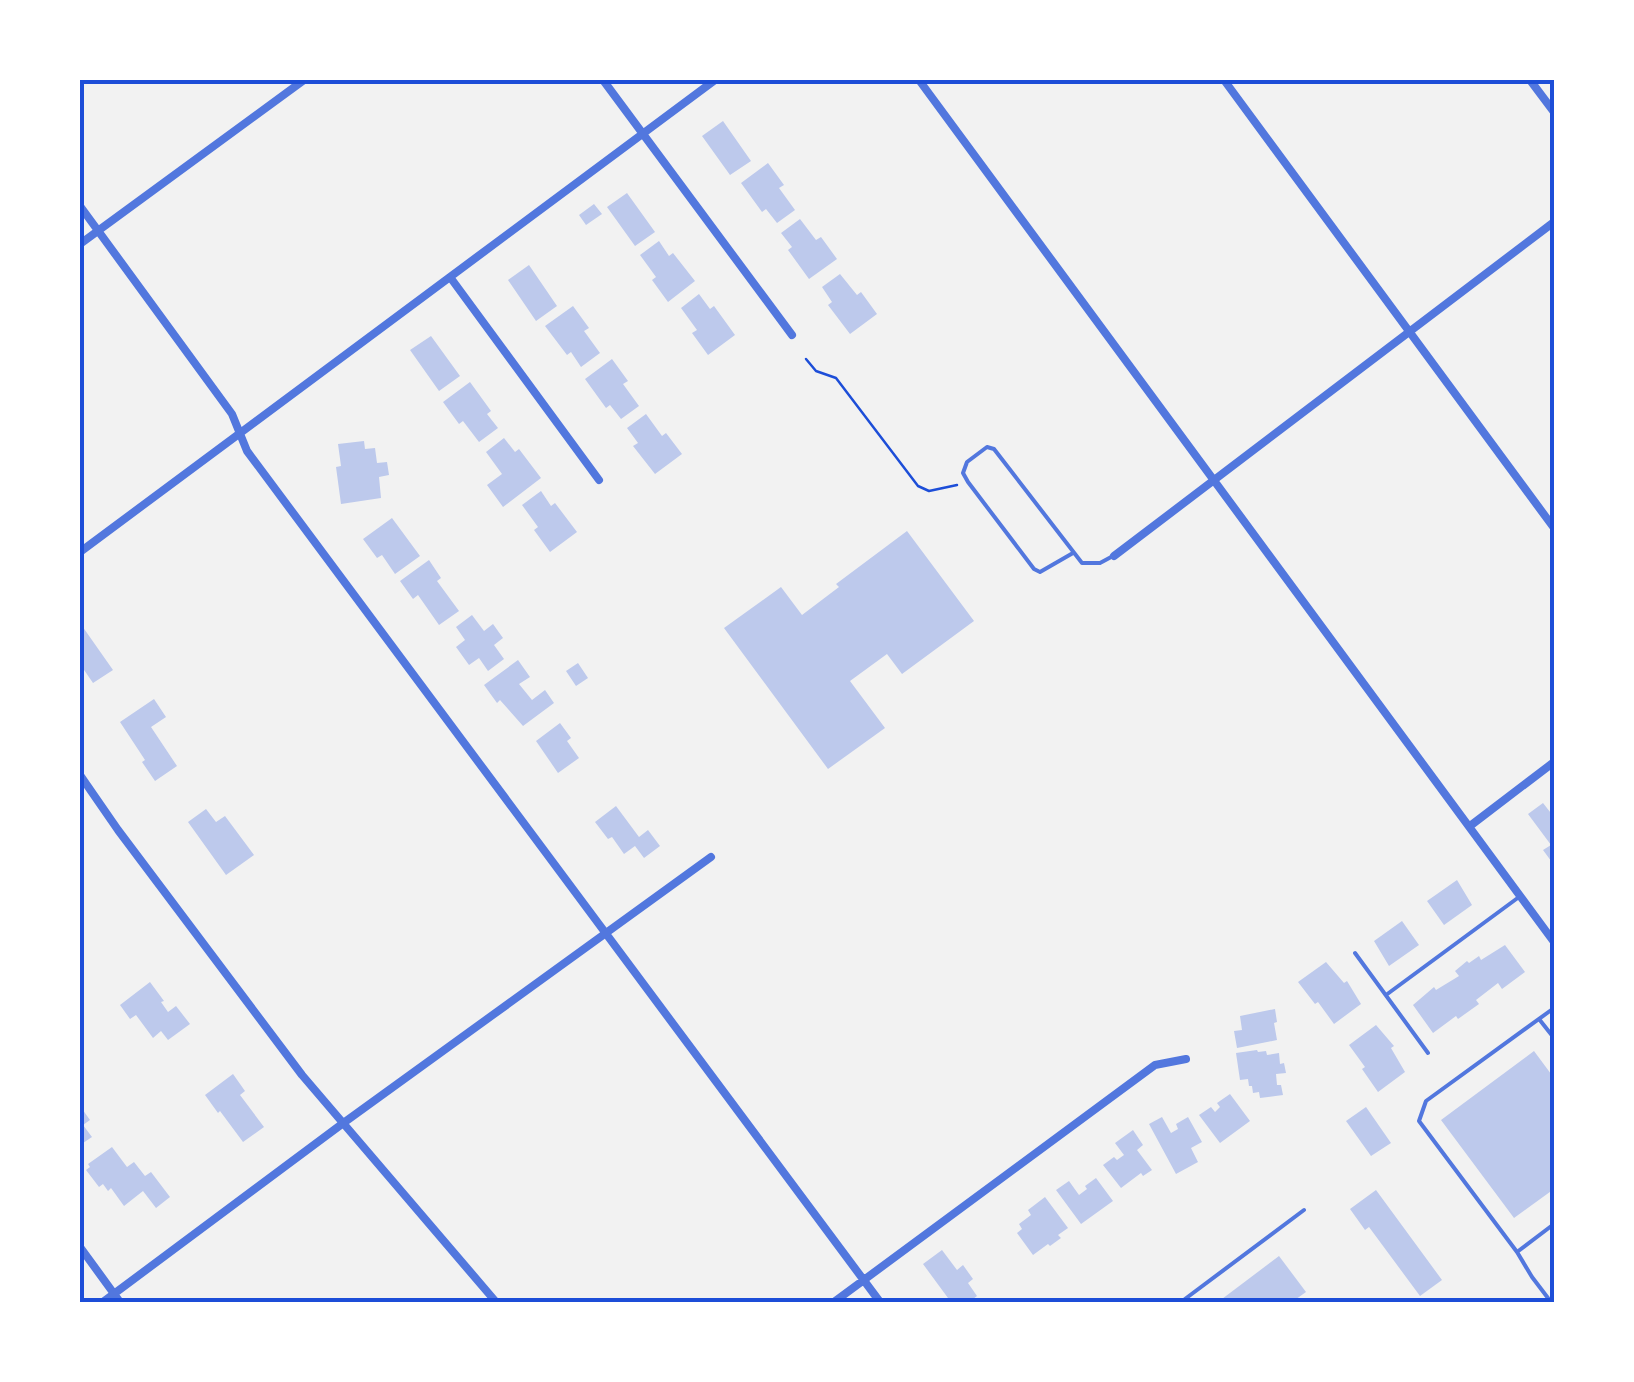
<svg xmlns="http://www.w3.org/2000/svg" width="1634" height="1382" viewBox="0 0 1634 1382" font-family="Barlow,sans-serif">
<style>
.building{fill:#bdc9ec}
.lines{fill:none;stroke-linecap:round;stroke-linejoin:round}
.path{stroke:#1d4ed8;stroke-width:2.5}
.service{stroke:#5277de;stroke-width:4}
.minor{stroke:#5277de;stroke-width:8}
.neatline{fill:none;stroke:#1d4ed8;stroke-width:4}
</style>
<rect width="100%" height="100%" fill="#f2f2f2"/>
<path class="building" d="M723 121 751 161 730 175 702 136Z
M768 163 784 185 779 188 795 210 777 223 766 209 762 212 741 183Z
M627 193 655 232 635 246 607 207Z
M594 204 602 214 586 225 579 215Z
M800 219 816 240 821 237 837 259 809 279 788 250 792 247 781 233Z
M659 241 669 256 673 253 695 281 668 302 652 280 656 277 640 255Z
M529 265 557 306 536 321 508 280Z
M840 274 857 295 861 292 877 314 850 334 828 305 832 302 822 287Z
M699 294 710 309 714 306 735 335 708 355 692 333 697 330 681 308Z
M573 306 589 328 584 331 600 353 581 367 571 352 567 355 545 326Z
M431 336 460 376 439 391 410 350Z
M612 359 628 381 623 384 639 406 621 419 610 405 606 408 585 379Z
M470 382 491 411 487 414 498 428 479 442 463 421 459 424 443 402Z
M646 414 662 436 666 433 682 454 655 474 633 446 638 443 627 428Z
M504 438 515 452 519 449 541 478 503 507 487 485 502 474 486 452Z
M364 441 365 449 375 448 377 463 387 462 389 475 379 477 381 498 341 504 336 467 341 466 338 444Z
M541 491 551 506 555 503 577 532 550 552 534 530 538 527 522 505Z
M392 518 420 556 395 574 382 555 377 558 363 539Z
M907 531 974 621 902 674 887 654 850 681 885 728 828 769 724 628 781 587 802 615 839 587 836 584Z
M429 560 441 578 437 581 459 611 439 625 418 595 413 599 400 581Z
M472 615 484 631 493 624 503 638 494 645 504 659 488 671 479 658 469 665 456 647 465 640 456 627Z
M80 623 113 670 93 683 80 664Z
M518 660 530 677 519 684 532 700 545 690 554 703 523 726 500 700 497 703 484 685Z
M578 663 588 678 576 686 566 671Z
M154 699 166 717 151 727 177 766 155 781 142 762 145 760 120 722Z
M560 723 571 738 567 741 579 758 558 773 536 741Z
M1543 803 1554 817V865L1543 850 1551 845 1528 814Z
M616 806 639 837 648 830 660 846 644 858 635 846 624 854 612 837 608 839 595 822Z
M206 809 216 822 225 816 254 855 226 875 188 822Z
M1457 880 1472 905 1444 925 1427 901Z
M1402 921 1419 945 1389 966 1374 941Z
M1505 945 1525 972 1502 989 1498 983 1476 1000 1479 1004 1458 1019 1456 1016 1433 1033 1413 1005 1434 987 1436 990 1459 976 1455 971 1467 961 1469 963 1479 956 1481 960Z
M1326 962 1344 983 1347 981 1361 1004 1334 1024 1318 1002 1315 1004 1298 982Z
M150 982 164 1001 161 1002 168 1012 176 1006 190 1024 168 1040 161 1031 153 1038 136 1015 130 1019 120 1005Z
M1275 1009 1277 1022 1274 1023 1277 1040 1237 1048 1234 1031 1242 1030 1240 1016Z
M1376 1025 1394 1046 1391 1048 1405 1072 1378 1092 1362 1069 1365 1067 1349 1045Z
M1257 1050 1258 1052 1266 1051 1267 1055 1279 1053 1280 1064 1284 1063 1286 1073 1276 1074 1277 1085H1281L1283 1095 1260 1098 1259 1092 1253 1093 1252 1086H1249L1248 1079 1240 1080 1236 1053Z
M1534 1051 1554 1078V1189L1514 1218 1441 1120Z
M233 1074 245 1091 240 1095 264 1127 243 1142 220 1111 218 1113 205 1095Z
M1230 1094 1250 1121 1220 1143 1199 1115 1211 1107 1215 1112 1220 1107 1217 1103Z
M80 1106 90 1120 83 1125 92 1137 80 1145Z
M1366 1107 1391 1143 1371 1156 1346 1121Z
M1162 1117 1171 1133 1178 1129 1176 1124 1188 1117 1202 1142 1191 1148 1198 1162 1176 1174 1149 1124Z
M1133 1130 1143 1145 1137 1150 1152 1170 1143 1176 1141 1173 1121 1188 1103 1165 1114 1157 1117 1160 1124 1155 1115 1143Z
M112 1147 127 1167 134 1162 145 1176 151 1172 170 1197 156 1208 143 1191 124 1206 111 1188 108 1191 103 1184 99 1187 86 1170 90 1167 88 1164Z
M1096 1178 1113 1201 1081 1224 1056 1190 1069 1181 1079 1195 1087 1189 1085 1186Z
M1376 1190 1442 1280 1420 1296 1369 1227 1365 1230 1350 1209Z
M1045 1197 1068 1228 1058 1235 1061 1238 1050 1246 1048 1244 1033 1255 1017 1233 1022 1229 1019 1224 1031 1215 1028 1210Z
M942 1250 957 1270 963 1265 973 1279 968 1283 977 1296 969 1302H942L948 1298 923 1264Z
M1279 1256 1306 1292 1292 1302H1218Z"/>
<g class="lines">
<path class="path" d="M806 359 816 371 836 378 918 486 929 491 957 485"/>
<path class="service" d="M1073 553 1040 572 1034 569 968 482 963 473 967 462 987 447 994 449 1082 563H1100L1113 556
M1355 953 1428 1053
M1386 995 1519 897
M1539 1019 1554 1038
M1517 1252 1554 1224
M1181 1302 1304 1210
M1551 1302 1532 1277 1517 1252 1419 1121 1426 1101 1554 1008"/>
<path class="minor" d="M603 80 792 335
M919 80 1554 942
M1224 80 1554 528
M1530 80 1554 112
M80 206 232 414 247 451 880 1302
M80 244 304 80
M450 277 599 480
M80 552 715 80
M1114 556 1554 222
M80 775 118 830 302 1075 496 1302
M1470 826 1554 762
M80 1247 120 1302
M103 1302 342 1124 711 857
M834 1302 1155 1065 1186 1059"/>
</g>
<rect width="1634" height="1382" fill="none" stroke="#ffffff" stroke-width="165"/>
<rect x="82" y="82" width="1470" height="1218" class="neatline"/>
</svg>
